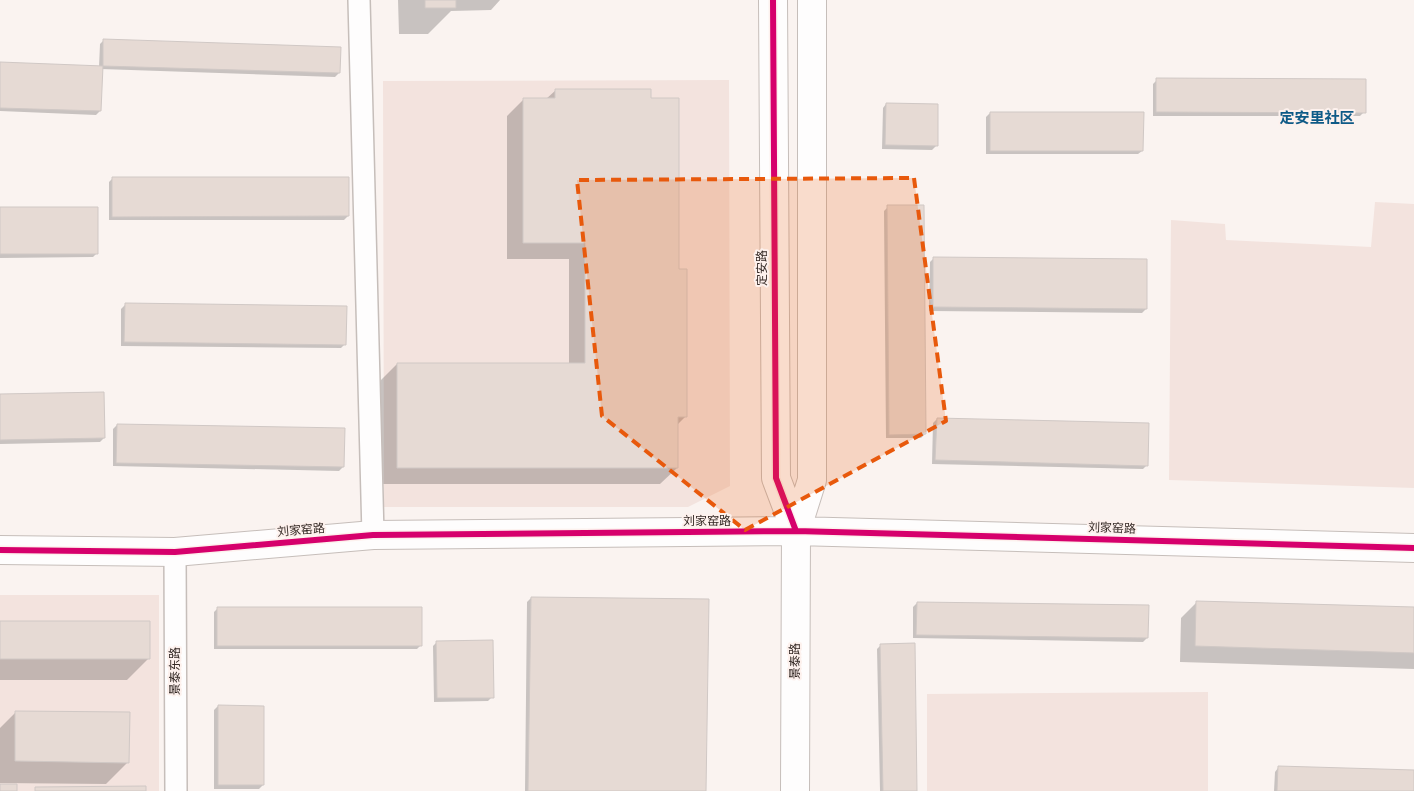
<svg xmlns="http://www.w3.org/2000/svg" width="1414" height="791" viewBox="0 0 1414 791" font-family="'IBM Plex Sans','Noto Sans SC',sans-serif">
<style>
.built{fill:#f3e3de}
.shadow{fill:#0003}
.building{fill:#e6dad4;stroke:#d0c8c5}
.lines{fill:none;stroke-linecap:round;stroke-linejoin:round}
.minor-casing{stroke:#c6beba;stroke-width:24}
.tertiary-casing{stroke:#c6beba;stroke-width:30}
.minor{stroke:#fefdfd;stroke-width:21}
.tertiary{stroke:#fefdfd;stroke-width:28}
.cycleway-casing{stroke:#fdf1ed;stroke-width:9}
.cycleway{stroke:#d6006c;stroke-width:6}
.marked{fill:#e8590c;fill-opacity:0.2;stroke:#e8590c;stroke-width:4;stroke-dasharray:10 6;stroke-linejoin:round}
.labels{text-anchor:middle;stroke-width:4;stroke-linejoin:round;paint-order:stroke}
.street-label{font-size:12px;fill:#342925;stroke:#fdf1ed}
.quarter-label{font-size:15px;font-weight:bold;fill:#0e5a87;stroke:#fdf1ed}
</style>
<rect width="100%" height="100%" fill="#faf3f0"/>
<path class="built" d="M729 80 730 486 688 507H384L383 81Z
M1375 202 1414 204V488L1169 480 1171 220 1225 224 1226 240 1371 247Z
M0 595H159V791H0Z
M1208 692V791H927V694Z"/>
<path class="shadow" d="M398 0H500L491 10 451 11 428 34H399Z
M104 40 339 73 335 77 101 69 100 111 96 115 0 111V63L99 67 100 44Z
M1157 80 1364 112 1360 116H1153V84Z
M556 90 650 100 677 270 686 416 677 425V468L660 484H381V380L397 364H569V259H507V116L524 99H546Z
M886 104 936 146 932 150 882 149 883 108Z
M990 113 1142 151 1138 154H986V117Z
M113 178 348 216 344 220H109V182Z
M888 207 925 434 921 438H886L884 211Z
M0 209 97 253 93 257 0 258Z
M934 258 1146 309 1142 313 929 311 930 262Z
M125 305 345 344 341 348 121 346V309Z
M0 395 104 438 100 442 0 444Z
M937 419 1147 465 1143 469 932 464 933 423Z
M117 425 343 467 339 471 113 466V429Z
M531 598 705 791H525L527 602Z
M1197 602 1414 608V669L1180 662 1181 618Z
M917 603 1147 638 1143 642 913 638V607Z
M218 608 421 645 417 649H214V612Z
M0 622 149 658 127 680H0Z
M437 642 492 697 488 701 434 702 433 646Z
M881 645 916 791H880L877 649Z
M218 706 263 785 259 789H214V710Z
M16 712 128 762 106 784 0 783V728Z
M1278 768 1414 772V791H1274L1275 772Z"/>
<path class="building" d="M425 0H456V8H425Z
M103 39 341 47 340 73 103 66Z
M0 62 103 66 101 111 0 108Z
M1156 78 1366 79V113L1156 112Z
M555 89H651V98H679V269H687V417H678V468H397V363H585V243H523V98H555Z
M886 103 938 104V146L885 145Z
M990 112H1144L1143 151H990Z
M112 177H349V216L112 217Z
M887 205H924L926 434 889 435Z
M0 207H98V254H0Z
M933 257 1147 259V309L933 307Z
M125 303 347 306 346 345 124 342Z
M104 392 105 438 0 440V394Z
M937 418 1149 423 1148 466 935 460Z
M117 424 345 428 344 467 116 463Z
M531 597 709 599 706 791H528Z
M1196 601 1414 607V653L1195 646Z
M917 602 1149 605 1148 638 916 635Z
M217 607H422V646H217Z
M0 621H150V659H0Z
M493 640 494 698H437L436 641Z
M915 643 917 791H883L880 644Z
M218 705 264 706V785H218Z
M15 711 130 712 129 763 15 761Z
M1278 766 1414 770V791H1277Z
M0 784H17V791H0Z
M146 786V791H35V787Z"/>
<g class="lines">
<defs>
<path id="minor" d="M359 0 373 535
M175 552 176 791"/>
<path id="tertiary" d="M773 0 776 478 796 531
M0 550 175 552 373 535 796 531 1414 548
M795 791 796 531 812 480V0"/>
</defs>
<use href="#minor" class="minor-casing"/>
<use href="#tertiary" class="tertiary-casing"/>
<use href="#minor" class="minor"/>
<use href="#tertiary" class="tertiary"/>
<defs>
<path id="cycleway" d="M773 0 776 478 796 531
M0 550 175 552 373 535 796 531 1414 548"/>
</defs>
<use href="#cycleway" class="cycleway-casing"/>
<use href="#cycleway" class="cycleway"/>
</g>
<path class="marked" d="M914 178 946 421 745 530 602 416 577 180Z"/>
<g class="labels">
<g class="street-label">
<text transform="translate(762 268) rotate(-90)" y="4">定安路</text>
<text x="707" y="525">刘家窑路</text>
<text transform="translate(1112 528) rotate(2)" y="4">刘家窑路</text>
<text transform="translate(301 530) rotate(-5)" y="4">刘家窑路</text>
<text transform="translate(795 661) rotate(-90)" y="4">景泰路</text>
<text transform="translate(175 671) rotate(-90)" y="4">景泰东路</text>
</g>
<g class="quarter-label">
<text x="1317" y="123">定安里社区</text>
</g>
</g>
</svg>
